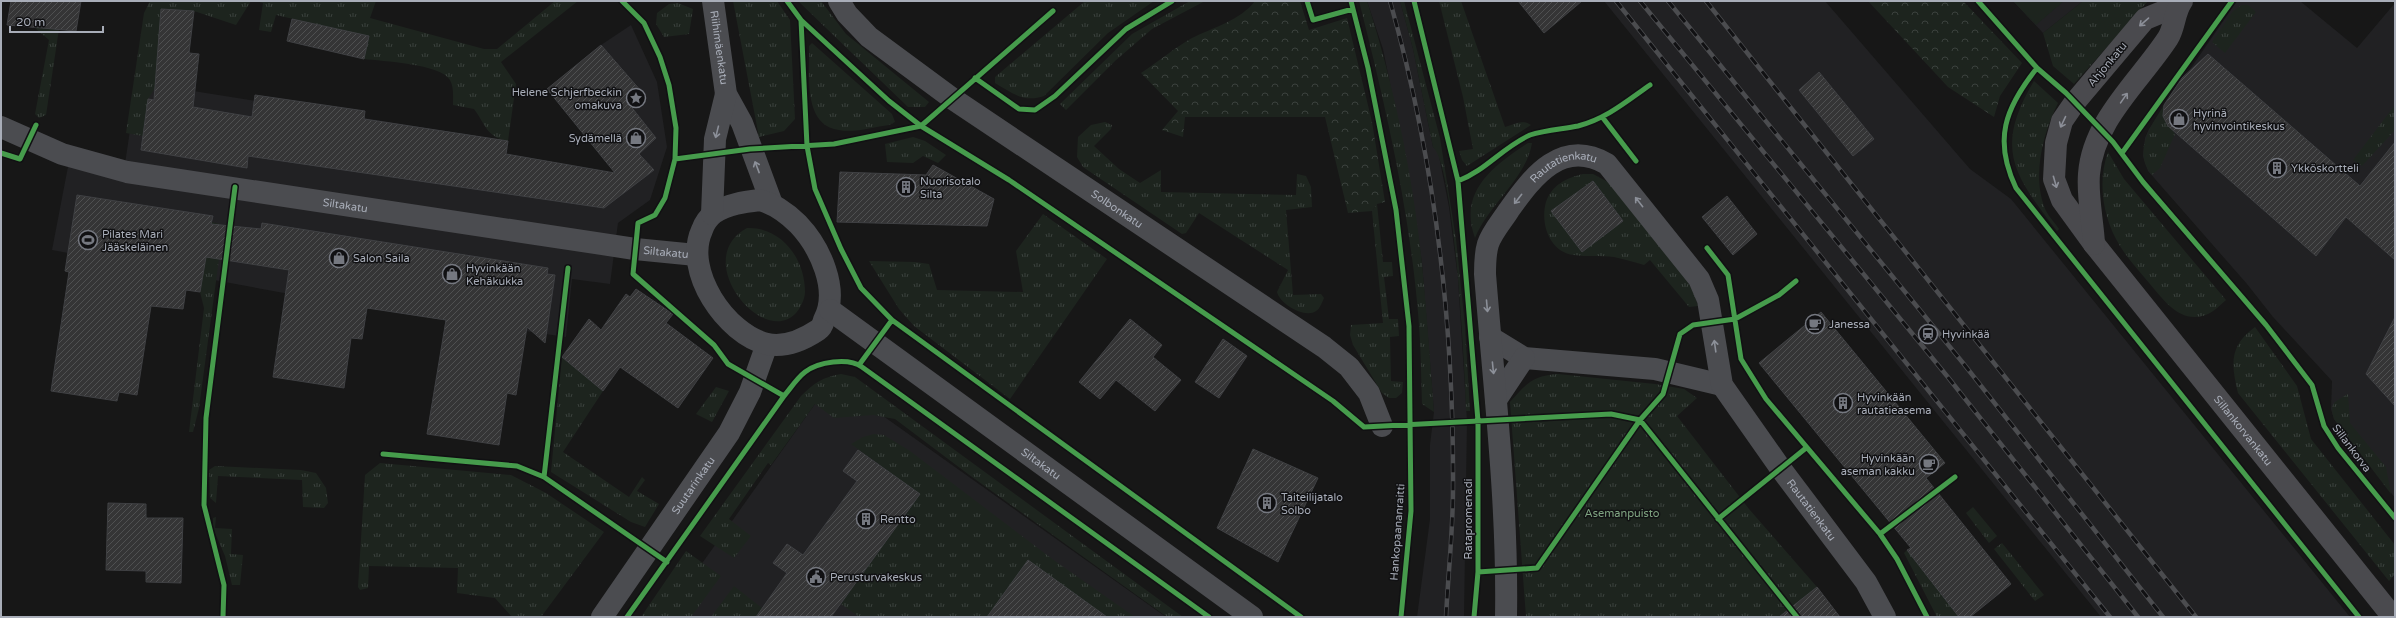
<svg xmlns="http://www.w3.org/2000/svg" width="2396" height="618" viewBox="0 0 2396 618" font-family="'Varela Round',sans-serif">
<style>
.built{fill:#212123}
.grass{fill:url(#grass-tufts);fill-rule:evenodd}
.forest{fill:url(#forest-crowns)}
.pitch{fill:#1d241e}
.building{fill:url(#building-hatch);stroke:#3f4043}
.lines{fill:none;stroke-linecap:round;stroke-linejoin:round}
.minor{stroke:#4b4c50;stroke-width:22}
.tertiary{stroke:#4b4c50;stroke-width:22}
.secondary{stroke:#4a4a4e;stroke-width:22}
.rail-casing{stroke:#4b4c4f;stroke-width:4.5}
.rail{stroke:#111113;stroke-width:3;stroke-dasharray:9;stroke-linecap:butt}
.cycleway-casing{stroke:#111113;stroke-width:8}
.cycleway{stroke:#469c4c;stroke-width:5}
.oneway{stroke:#8c8f98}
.oneway2{stroke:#8c9099}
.labels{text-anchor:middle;stroke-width:3;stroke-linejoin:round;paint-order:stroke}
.street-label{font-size:11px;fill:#a8adb8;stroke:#111113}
.poi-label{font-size:11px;fill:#a8adb8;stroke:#111113;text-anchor:start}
.park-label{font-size:11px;fill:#7fa381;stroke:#111113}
</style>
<defs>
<pattern id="grass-tufts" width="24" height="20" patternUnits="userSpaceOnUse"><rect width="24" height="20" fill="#1d241e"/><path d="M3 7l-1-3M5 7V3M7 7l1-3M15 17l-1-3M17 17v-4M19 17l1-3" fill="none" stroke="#3b413d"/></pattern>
<pattern id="forest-crowns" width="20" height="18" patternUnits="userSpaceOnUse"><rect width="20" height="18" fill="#1d241e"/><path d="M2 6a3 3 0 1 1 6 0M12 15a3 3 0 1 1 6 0" fill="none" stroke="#3b413d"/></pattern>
<pattern id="building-hatch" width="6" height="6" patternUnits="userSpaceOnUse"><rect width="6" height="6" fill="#353536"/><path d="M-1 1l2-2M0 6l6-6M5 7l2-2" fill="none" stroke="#4f5051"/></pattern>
</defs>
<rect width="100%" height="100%" fill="#171717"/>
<path class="built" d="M1367 1H1400L1413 49 1433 147 1438 151 1449 207 1458 279 1467 421 1464 617H1417L1430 519V445L1434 412 1422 263 1410 182 1383 49Z
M1604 1H1825L1970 169 2011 199 2350 617H2101Z
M2013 1H2083L2043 33Z
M2237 1H2300L2357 48 2395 3V498L2334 419 2331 409 2332 381 2273 317 2247 284 2148 171 2143 156 2145 138 2149 129Z
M631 25 657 82 667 147 650 200 618 223 610 284 572 279 566 337 360 307 52 250 71 151 125 164 137 82 508 141 507 154 615 173 656 138 629 104 642 91 601 45Z
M855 396 1166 617H664L815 404Z"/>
<path class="grass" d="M150 1H251L236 25 194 11 161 9 155 88 148 99 143 136 126 133 144 13Z
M256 1H376L370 18 484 49H497L555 1H578L501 62 516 84 508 141C486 137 486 125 474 109L453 105C453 97 454 87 450 80 441 64 382 61 364 59L369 36 276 15 271 32 259 30 263 3Z
M733 1H777L790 20 795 119 784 131 759 137Z
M798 1H821L846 34 929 102 925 107H908Z
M1085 1H1154L1108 33 1044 96C1024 103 1012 93 995 83V77Z
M1190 1H1205L1152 29 1115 61 1066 110 1060 104 1132 34Z
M1359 1H1367C1394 85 1413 176 1422 264 1427 313 1430 363 1434 412L1422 404C1421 377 1421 351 1419 325 1411 216 1386 107 1359 1Z
M1400 1H1404L1440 138 1456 239 1465 326 1470 411H1466C1465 371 1455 168 1433 147L1413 49Z
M1439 1H1461L1505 127C1515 124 1522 119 1531 125L1467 166 1462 160 1459 151 1473 149 1463 97Z
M2083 1H2148L2074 84 2053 66 2043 33Z
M678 3 693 9 689 34 664 37 656 24 657 13 669 4Z
M2242 5H2248L2256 12 2225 53 2212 42 2233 11Z
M34 27 59 29 46 115 39 118 35 114 49 40Z
M812 43 892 114 895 122 889 125C874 127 854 133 839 130 802 125 810 73 809 46Z
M2034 81 2058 103C2043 133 2031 178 2046 211 2049 217 2055 223 2059 229L2057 231C2013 174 1994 148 2034 81Z
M2164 105 2163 116 2175 134 2160 168 2152 175C2132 152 2151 126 2164 105Z
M2395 105V130L2362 166 2353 160Z
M1105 122 1112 125 1111 129 1094 146 1119 169 1140 183 1161 170V192L1296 195 1297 174 1306 176 1311 187 1312 207 1286 210 1293 295 1321 294 1324 298C1322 302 1320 309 1316 311 1305 319 1280 304 1277 292L1288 270 1199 213 1186 233 1182 234 1083 167 1077 157 1078 137 1091 125Z
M913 137 925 141 946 155 938 163 923 156 913 163 887 162 885 144Z
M1528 143H1532C1526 179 1489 204 1475 238 1458 192 1493 166 1528 143Z
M2108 152 2124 179 2226 300C2217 308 2209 317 2195 317 2175 317 2162 298 2150 284 2140 272 2128 259 2120 246 2103 219 2097 182 2108 152Z
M1583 174H1593L1608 182C1634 213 1689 268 1698 306L1689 307 1650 260 1644 265C1634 262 1624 259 1614 257 1601 255 1587 257 1574 255 1549 252 1540 223 1546 202 1552 185 1566 178 1583 174ZM1593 181 1623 221 1582 252 1552 211Z
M1377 204 1383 262H1392L1393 276 1384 277 1389 319H1398L1399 336 1390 337 1391 381 1403 382 1402 393 1396 398H1389L1382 393 1353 345 1350 335 1351 325 1383 323 1372 211Z
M1043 214 1107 259 1010 399 914 326 899 309 869 261 915 262 929 264 937 290 1023 292 1016 251Z
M212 222 220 224 223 229 199 408 193 432H189L204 308 200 292Z
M747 228C782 227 805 259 805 292 805 299 800 309 795 314 762 347 690 259 747 228Z
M2255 327 2297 386 2311 439 2395 545V574L2389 581 2238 393C2231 364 2229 346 2255 327Z
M562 357 603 391 563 452 629 497 642 477 645 480 637 491 659 504 645 527 631 522 551 472Z
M841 374 855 377 1183 617H1167L968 474 895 419 873 415 834 418 815 404 771 465 768 463 729 519 751 536 734 558 700 536 801 396C814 383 823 377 841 374Z
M1558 374 1655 384 1684 389 1697 398 1677 416 1749 509 1817 587 1806 617H1526L1510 402C1527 383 1532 376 1558 374Z
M716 387 729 391 712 422 696 414Z
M2348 394 2350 423 2386 467 2391 494 2334 419C2329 403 2334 402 2348 394Z
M874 434 884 435 910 451 1055 561 1135 617H1107L1028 560 987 617H859L841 604 920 494 851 444 863 437Z
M380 463 511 475 546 493 604 532 541 617H512L495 598 457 593 458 568 369 566 368 588 360 590 358 587 365 475Z
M215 466 301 470 316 473 326 488 328 503 324 508 303 507 302 480 218 476 216 503 210 498 209 470Z
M1973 507 1997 536 1989 543 1966 513Z
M216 517 215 528 232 529 231 554 243 555 240 585H232L225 556 213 528V518Z
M2002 543 2044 595 2035 601 1994 549Z
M1907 550 1959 617H1937L1904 553Z
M686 551 721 576 691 617H641Z
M734 586 762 608 755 617H711Z"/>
<path class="forest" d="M1255 1H1300L1309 30 1347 18 1372 122 1385 202 1377 204 1372 211 1348 213 1325 117H1185L1183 137 1162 130 1178 111 1141 73C1158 62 1174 48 1192 38 1212 28 1241 20 1255 1Z
M1868 1H1963L2022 63 2000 96 1994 117 1948 87Z"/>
<path class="pitch" d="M2013 1H2064L2036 25Z"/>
<path class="building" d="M11 1H81L76 31 7 25Z
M1518 1H1582L1544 33Z
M161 9 194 11 189 53 199 54 193 107 252 117 255 95 365 111 364 119 508 141 506 154 615 173 547 89 601 45 642 92 629 104 656 138 639 154 654 170 604 208 248 156 247 168 141 150 148 99 154 100Z
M292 19 369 36 364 59 287 41Z
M2208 54 2360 186 2395 142V260L2346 217 2316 256 2168 126 2163 116 2164 105 2182 78Z
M1819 72 1874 139 1853 156 1799 90Z
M933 165 994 199 987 226 837 222 840 172 926 175Z
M1593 181 1623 221 1582 252 1551 211Z
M77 195 213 216 211 224 261 229 262 223 548 268 547 274 555 275 545 343 527 327 516 395 507 393 499 445 427 434 446 320 367 308 362 339 351 338 344 388 273 377 289 270 206 257 200 292 186 290 183 309 151 306 137 395 119 392 117 401 51 391 69 272 65 271Z
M1727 196 1757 234 1733 255 1702 217Z
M636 289 673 314 666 323 713 358 678 408 620 367 603 391 562 357 589 319 601 330 626 294 630 297Z
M1821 312 1945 463 1926 478 2011 584 1970 617H1959L1907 550 1911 548 1759 363Z
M2395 317V406L2366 374Z
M1130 319 1162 345 1153 357 1181 380 1155 411 1116 380 1100 399 1079 382Z
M1223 339 1247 356 1219 398 1195 382Z
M1253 449 1318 478 1278 562 1217 528Z
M858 450 920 494 831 617H756L787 573 773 563 787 544 803 555 857 481 843 471Z
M108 503 146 504V518H183L181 583 146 582V571L106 570Z
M1028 560 1107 617H987Z
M1817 587 1840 617H1779Z"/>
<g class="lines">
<g class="minor">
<path id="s1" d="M839 1 847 14 869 37 953 99 1324 347 1349 367 1369 393 1382 426"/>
<path id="s2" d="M1 127 62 154 127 172 635 249 696 255"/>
<path d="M1490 337 1524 358 1655 369 1722 385"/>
<path d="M1496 400 1524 358"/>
<path id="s3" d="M602 617 729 433 750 392 767 344"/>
<path id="s4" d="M1506 617C1508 503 1494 388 1485 274 1485 264 1485 254 1488 244 1492 232 1502 221 1509 210 1533 176 1562 138 1607 164L1699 279 1708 300 1722 385 1781 469 1866 582 1885 617"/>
</g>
<g class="tertiary">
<path id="s5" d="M713 1 726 94 742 123 772 204"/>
<path d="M760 200C774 204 788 214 798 224 820 247 840 290 824 320 823 324 821 328 818 330 803 340 786 348 767 344 726 334 683 271 702 230 704 224 709 217 714 213 728 204 744 202 760 200Z"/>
<path d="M712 214 715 139 726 94"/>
<path id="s6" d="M830 310 1252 617"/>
</g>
<g class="secondary">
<path id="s7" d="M2179 5 2145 19 2075 102 2062 121 2056 143 2054 179 2062 200 2094 244 2393 617"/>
<path d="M2094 244C2093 222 2087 196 2089 174 2093 120 2140 81 2168 38 2175 27 2174 12 2182 1"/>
</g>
<defs>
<path id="rail" d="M1390 1C1435 160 1454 324 1453 489 1453 532 1448 575 1446 617
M1616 1 2110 617
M1640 1 1947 376 2138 617
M1668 1 1963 363 2163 617
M1706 1 2196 617"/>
</defs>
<use href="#rail" class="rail-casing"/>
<use href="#rail" class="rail"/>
<defs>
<path id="cycleway" d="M622 1 644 23 660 57 669 85 676 128 675 159
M787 1 801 20 807 146 815 189 841 249 861 288 892 320 1301 617
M1307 1 1313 20 1353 9
M1351 1 1368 68 1396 210 1409 326 1411 511 1401 617
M1414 1 1458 181 1478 421V572L1474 617
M1978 1 2037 68 2066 93 2113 142 2143 182 2266 325 2312 385 2324 426 2338 448 2395 518
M801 20 889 101 921 126 1009 180 1333 401 1364 427 1611 414 1640 420 1797 617
M2037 68C2005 108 1993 140 2016 188L2359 617
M975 78 1019 109 1035 110 1055 96 1126 29 1172 1
M1603 118 1636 161
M1 153 20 159 36 125
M2122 153 2232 1
M1458 181C1485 171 1503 147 1530 135 1545 130 1563 129 1578 126 1606 119 1627 101 1650 85
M1707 248 1728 275 1741 359 1766 399 1880 534 1897 559 1927 617
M859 365 892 320
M784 396 728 364 714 345 633 274 638 223 655 215 665 198 675 159 750 149 834 144 921 126 1053 11
M383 454 517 466 544 477 667 562
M544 477 568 268
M1718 519 1806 448
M1880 534 1955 477
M1478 572 1537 568 1640 420 1663 394 1680 334 1693 325 1735 319 1779 295 1796 281
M223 617 224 585 204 505 206 418 235 187
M627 617 784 396C790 389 797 378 805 372 818 362 848 357 862 367L1209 617"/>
</defs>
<use href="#cycleway" class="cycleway-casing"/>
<use href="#cycleway" class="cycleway"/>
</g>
<defs><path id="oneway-shaft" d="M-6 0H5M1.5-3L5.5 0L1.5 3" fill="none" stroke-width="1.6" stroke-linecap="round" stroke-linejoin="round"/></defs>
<g class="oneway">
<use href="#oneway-shaft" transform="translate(2144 22) rotate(139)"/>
<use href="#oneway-shaft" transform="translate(2124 98) rotate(-55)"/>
<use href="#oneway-shaft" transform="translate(2063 122) rotate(115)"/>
<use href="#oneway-shaft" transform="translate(2055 182) rotate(74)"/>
</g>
<g class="oneway2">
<use href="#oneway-shaft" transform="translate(717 132) rotate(104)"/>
<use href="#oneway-shaft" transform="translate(757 167) rotate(-111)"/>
<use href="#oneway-shaft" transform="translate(1518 199) rotate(128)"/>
<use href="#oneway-shaft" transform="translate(1639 202) rotate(-128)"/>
<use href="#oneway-shaft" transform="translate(1487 306) rotate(85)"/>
<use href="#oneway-shaft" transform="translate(1715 346) rotate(-98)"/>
<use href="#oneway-shaft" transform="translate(1493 368) rotate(84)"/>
</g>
<defs>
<symbol id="sight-ring" viewBox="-11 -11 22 22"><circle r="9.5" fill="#111113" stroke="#757880" stroke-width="1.5"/><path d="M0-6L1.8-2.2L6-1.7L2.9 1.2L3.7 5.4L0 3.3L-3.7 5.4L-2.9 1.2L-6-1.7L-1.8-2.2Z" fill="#757880"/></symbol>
<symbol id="shop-ring" viewBox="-11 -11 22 22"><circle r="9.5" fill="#111113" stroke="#757880" stroke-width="1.5"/><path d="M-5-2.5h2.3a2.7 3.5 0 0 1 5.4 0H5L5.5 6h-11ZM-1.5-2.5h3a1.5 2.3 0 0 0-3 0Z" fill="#757880"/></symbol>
<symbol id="building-ring" viewBox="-11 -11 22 22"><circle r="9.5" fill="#111113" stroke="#757880" stroke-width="1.5"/><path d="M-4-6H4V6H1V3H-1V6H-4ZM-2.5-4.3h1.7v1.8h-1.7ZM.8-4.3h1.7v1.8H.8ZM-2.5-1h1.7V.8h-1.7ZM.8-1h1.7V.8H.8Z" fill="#757880"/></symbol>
<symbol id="stadium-ring" viewBox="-11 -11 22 22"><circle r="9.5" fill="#111113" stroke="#757880" stroke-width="1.5"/><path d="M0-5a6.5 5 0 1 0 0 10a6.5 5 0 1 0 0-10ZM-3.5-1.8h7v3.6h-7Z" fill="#757880"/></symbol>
<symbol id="cafe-ring" viewBox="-11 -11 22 22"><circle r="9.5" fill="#111113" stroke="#757880" stroke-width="1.5"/><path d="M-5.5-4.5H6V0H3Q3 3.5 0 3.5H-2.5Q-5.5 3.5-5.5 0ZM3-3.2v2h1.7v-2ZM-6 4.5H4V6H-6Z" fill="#757880"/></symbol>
<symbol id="station-ring" viewBox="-11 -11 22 22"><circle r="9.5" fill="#111113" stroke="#757880" stroke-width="1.5"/><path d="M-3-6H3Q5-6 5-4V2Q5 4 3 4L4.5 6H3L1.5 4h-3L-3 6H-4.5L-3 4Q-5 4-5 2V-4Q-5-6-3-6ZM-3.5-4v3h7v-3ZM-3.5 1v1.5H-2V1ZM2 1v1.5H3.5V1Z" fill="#757880"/></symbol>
<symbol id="civic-ring" viewBox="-11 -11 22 22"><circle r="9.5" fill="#111113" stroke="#757880" stroke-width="1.5"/><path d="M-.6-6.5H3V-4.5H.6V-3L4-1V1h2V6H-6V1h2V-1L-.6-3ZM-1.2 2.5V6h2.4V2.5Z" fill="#757880"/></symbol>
</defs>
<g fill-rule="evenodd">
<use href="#sight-ring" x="625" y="87" width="22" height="22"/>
<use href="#shop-ring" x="2168" y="108" width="22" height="22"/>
<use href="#shop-ring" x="625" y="127" width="22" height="22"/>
<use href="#building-ring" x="2266" y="157" width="22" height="22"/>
<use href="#building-ring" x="895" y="176" width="22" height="22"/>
<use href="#stadium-ring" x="77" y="229" width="22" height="22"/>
<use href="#shop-ring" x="328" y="247" width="22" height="22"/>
<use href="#shop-ring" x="441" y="263" width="22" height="22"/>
<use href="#cafe-ring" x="1804" y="313" width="22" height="22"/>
<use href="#station-ring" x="1917" y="323" width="22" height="22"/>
<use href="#building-ring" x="1832" y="392" width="22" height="22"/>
<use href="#cafe-ring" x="1918" y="453" width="22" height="22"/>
<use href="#building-ring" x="1256" y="492" width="22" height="22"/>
<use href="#building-ring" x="855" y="508" width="22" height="22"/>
<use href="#civic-ring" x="805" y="566" width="22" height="22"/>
</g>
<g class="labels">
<g class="street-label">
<text dy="4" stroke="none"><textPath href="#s5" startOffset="47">Riihimäenkatu</textPath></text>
<text transform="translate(2107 64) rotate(-50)" y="4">Ahjonkatu</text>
<text dy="4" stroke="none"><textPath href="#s4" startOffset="488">Rautatienkatu</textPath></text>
<text dy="4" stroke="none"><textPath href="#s2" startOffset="355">Siltakatu</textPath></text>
<text dy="4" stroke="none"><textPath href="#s1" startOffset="349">Solbonkatu</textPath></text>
<text dy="4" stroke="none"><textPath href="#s2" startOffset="679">Siltakatu</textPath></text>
<text dy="4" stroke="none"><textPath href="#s7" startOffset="543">Sillankorvankatu</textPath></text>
<text transform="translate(2352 448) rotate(53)" y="4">Sillankorva</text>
<text dy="4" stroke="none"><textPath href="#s6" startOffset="261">Siltakatu</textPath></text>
<text dy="4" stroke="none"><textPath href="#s3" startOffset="160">Suutarinkatu</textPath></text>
<text dy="4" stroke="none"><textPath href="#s4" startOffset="946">Rautatienkatu</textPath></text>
<text transform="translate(1468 519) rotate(-90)" y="4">Ratapromenadi</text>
<text transform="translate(1397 532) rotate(-86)" y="4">Hankopaananraitti</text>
</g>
<g class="poi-label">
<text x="622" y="96" text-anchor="end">Helene Schjerfbeckin<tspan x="622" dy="13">omakuva</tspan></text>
<text x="2193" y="117">Hyrinä<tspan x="2193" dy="13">hyvinvointikeskus</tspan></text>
<text x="622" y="142" text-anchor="end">Sydämellä</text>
<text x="2291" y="172">Ykköskortteli</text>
<text x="920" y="185">Nuorisotalo<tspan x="920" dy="13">Silta</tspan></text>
<text x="102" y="238">Pilates Mari<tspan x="102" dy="13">Jääskeläinen</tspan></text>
<text x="353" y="262">Salon Saila</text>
<text x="466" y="272">Hyvinkään<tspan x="466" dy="13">Kehäkukka</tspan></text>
<text x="1829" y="328">Janessa</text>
<text x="1942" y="338">Hyvinkää</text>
<text x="1857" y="401">Hyvinkään<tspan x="1857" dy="13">rautatieasema</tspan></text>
<text x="1915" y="462" text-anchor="end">Hyvinkään<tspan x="1915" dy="13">aseman kakku</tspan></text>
<text x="1281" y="501">Taiteilijatalo<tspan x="1281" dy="13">Solbo</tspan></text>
<text x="880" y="523">Rentto</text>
<text x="830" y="581">Perusturvakeskus</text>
</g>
<g class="park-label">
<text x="1622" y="517">Asemanpuisto</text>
</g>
</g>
<rect width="2396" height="618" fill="none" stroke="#a8adb8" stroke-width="4"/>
<path d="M10 26v6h93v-6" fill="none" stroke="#a8adb8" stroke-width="2"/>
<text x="16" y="26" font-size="12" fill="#a8adb8" stroke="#111113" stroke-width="3" paint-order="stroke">20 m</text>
</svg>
